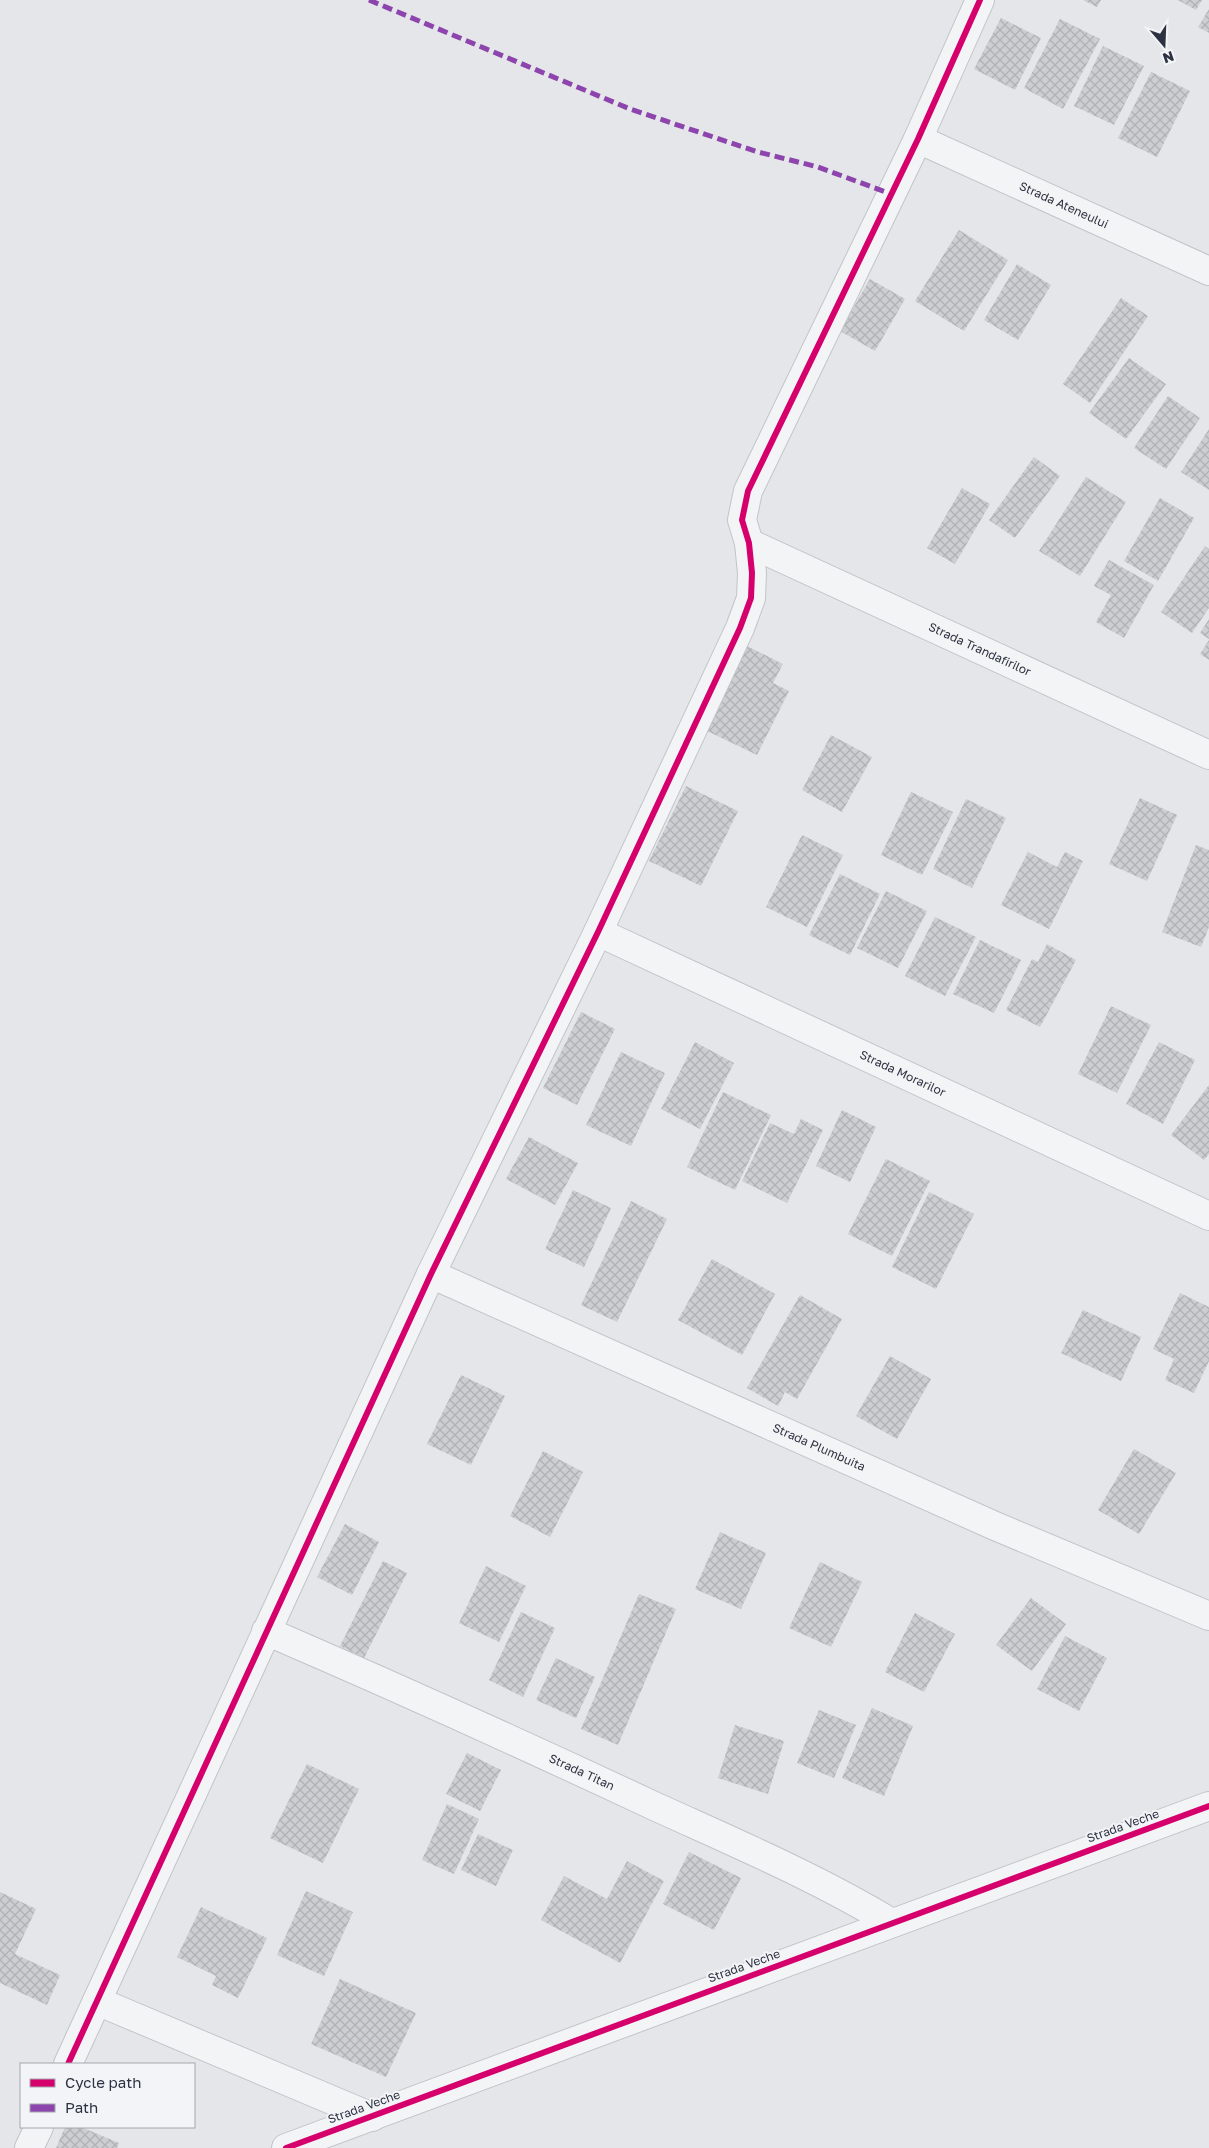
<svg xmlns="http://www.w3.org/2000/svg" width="1209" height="2148" viewBox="0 0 1209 2148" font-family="'Golos Text',sans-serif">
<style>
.building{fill:url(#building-cross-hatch)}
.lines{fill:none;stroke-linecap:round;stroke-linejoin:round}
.street-casing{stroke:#c2c4c7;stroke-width:30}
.street{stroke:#f3f4f5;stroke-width:28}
.quiet{stroke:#8e44ad;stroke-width:5;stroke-dasharray:10 5;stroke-linecap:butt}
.cycleway-casing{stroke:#f2f4f7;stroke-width:9}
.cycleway{stroke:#d6006c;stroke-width:6}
.labels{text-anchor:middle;stroke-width:4;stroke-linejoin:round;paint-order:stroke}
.street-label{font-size:12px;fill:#2c3241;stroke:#f2f4f7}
</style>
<defs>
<pattern id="building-cross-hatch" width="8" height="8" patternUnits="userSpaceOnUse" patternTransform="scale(1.25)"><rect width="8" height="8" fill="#ccced1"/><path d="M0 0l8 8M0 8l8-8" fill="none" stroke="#afb1b5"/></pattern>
</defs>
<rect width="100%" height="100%" fill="#e4e6e9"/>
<path class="building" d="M1083 0H1101L1097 7Z
M1178 0H1202L1196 10Z
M1209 9V33L1198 27Z
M1001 18 1041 38 1015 90 974 69Z
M1060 19 1100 39 1063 109 1024 88Z
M1103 46 1144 66 1114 125 1074 106Z
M1151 72 1190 91 1157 157 1118 138Z
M959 230 1008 260 964 331 915 301Z
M1017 264 1051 285 1018 340 984 320Z
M870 279 905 299 875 351 840 331Z
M1121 298 1148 316 1090 403 1063 384Z
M1129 358 1166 384 1126 439 1089 413Z
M1168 396 1200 418 1166 469 1134 448Z
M1209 429V490L1181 472Z
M1034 457 1060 476 1015 538 989 520Z
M1086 477 1126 502 1080 576 1039 551Z
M962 488 990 504 955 564 927 548Z
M1160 498 1194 518 1158 581 1124 561Z
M1205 546 1209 549V608L1192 633 1161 612Z
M1109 560 1154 585 1124 638 1096 622 1111 595 1094 586Z
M1209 619V639L1200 633Z
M1209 640V660L1200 654Z
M747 646 783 664 773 683 789 691 757 755 705 730Z
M831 735 872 757 842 812 802 790Z
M686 786 738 811 701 886 649 861Z
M911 792 953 812 922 875 881 855Z
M1140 798 1177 815 1147 881 1109 864Z
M966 799 1006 818 972 888 933 869Z
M802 835 843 855 807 927 766 907Z
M1196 845 1209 850V927L1201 947 1162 932Z
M1028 852 1057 867 1065 852 1083 861 1049 929 1001 905Z
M840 874 880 894 850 955 809 935Z
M886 891 927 911 898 968 857 948Z
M935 917 976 937 945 996 905 976Z
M980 940 1021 960 994 1013 953 994Z
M1047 944 1076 960 1040 1027 1006 1010 1032 959 1038 962Z
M1111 1006 1151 1025 1117 1093 1078 1074Z
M581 1012 615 1029 577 1105 543 1088Z
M695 1042 734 1063 700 1129 661 1109Z
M1159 1042 1195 1060 1163 1124 1126 1104Z
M621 1052 665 1073 631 1146 586 1125Z
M1209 1085V1154L1204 1160 1171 1135Z
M723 1092 771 1115 735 1190 687 1167Z
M842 1110 876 1127 850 1182 816 1166Z
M801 1119 823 1130 787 1203 742 1181 770 1123 794 1134Z
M529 1137 578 1163 555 1205 506 1179Z
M886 1159 930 1181 892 1256 848 1234Z
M573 1190 611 1208 584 1267 545 1249Z
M929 1192 974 1214 936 1289 892 1267Z
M631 1201 667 1219 617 1322 581 1305Z
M712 1259 775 1294 742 1355 678 1320Z
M1180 1293 1209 1307V1361L1194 1393 1165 1380 1174 1359 1153 1349Z
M800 1295 842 1319 797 1399 785 1392 778 1406 747 1388Z
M1083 1310 1141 1337 1121 1381 1061 1353Z
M890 1356 931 1379 897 1439 856 1416Z
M461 1375 505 1396 471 1465 427 1444Z
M1134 1449 1176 1473 1139 1534 1098 1510Z
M543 1451 583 1472 550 1537 510 1516Z
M345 1524 379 1542 352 1595 317 1577Z
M720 1532 766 1553 741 1609 695 1589Z
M383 1561 407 1573 364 1658 340 1646Z
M820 1562 862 1582 831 1647 789 1628Z
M486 1566 526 1586 499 1642 459 1623Z
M639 1594 676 1609 618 1745 581 1729Z
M1031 1598 1066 1624 1032 1671 996 1645Z
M521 1612 555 1628 523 1697 489 1680Z
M915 1613 955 1634 924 1692 885 1672Z
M1065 1636 1107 1658 1079 1711 1037 1689Z
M556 1658 595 1677 576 1718 536 1700Z
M872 1708 913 1726 884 1796 842 1778Z
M819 1710 856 1725 834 1778 797 1763Z
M735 1725 784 1741 768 1794 718 1778Z
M467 1753 501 1770 480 1811 446 1794Z
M307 1764 359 1789 323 1863 270 1838Z
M447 1804 479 1819 454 1874 422 1860Z
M478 1834 513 1850 496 1886 461 1870Z
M689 1852 741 1878 714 1930 663 1904Z
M627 1861 664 1881 620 1963 541 1920 564 1876 607 1899Z
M306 1891 353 1912 324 1976 277 1955Z
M0 1892 36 1909 15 1954 60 1975 47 2005 0 1983Z
M201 1907 267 1938 238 1998 212 1985 216 1976 177 1957Z
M340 1979 416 2013 386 2077 311 2044Z
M65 2127H81L119 2143 117 2148H56Z"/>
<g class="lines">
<defs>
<g id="street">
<path id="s1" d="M918 139 1209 271"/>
<path id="s2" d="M749 543 1209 755"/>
<path id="s3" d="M598 932 1209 1216"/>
<path id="s4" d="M431 1274 995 1526 1209 1616"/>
<path id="s5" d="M266 1631C396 1687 524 1745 652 1805 733 1842 816 1877 892 1923"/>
<path d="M97 2001 372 2117"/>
<path d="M68 2064 431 1274 598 932 740 628 751 598 752 573 749 543 742 520 748 491 918 139 980 0"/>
<path d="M29 2148 39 2127"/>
<path d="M286 2148 1209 1806"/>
</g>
</defs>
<use href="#street" class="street-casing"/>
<use href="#street" class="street"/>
<path class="quiet" d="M369 0 630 109 758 152 818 167 891 194"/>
<defs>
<path id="cycleway" d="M68 2064 431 1274 598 932 740 628 751 598 752 573 749 543 742 520 748 491 918 139 980 0
M286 2148 1209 1806"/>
</defs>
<use href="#cycleway" class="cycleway-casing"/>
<use href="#cycleway" class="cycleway"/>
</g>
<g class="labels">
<g class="street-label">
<text dy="4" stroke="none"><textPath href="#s1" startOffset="160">Strada Ateneului</textPath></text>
<text dy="4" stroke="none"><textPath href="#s2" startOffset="254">Strada Trandafirilor</textPath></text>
<text dy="4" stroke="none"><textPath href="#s3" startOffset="336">Strada Morarilor</textPath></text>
<text dy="4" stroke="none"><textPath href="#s4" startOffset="425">Strada Plumbuita</textPath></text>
<text dy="4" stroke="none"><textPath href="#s5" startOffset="346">Strada Titan</textPath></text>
<text transform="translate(1123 1826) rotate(-20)" y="4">Strada Veche</text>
<text transform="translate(744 1966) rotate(-20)" y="4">Strada Veche</text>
<text transform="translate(364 2107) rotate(-20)" y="4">Strada Veche</text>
</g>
</g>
<rect x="20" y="2063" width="175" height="65" fill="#f2f4f7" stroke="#a3a6ae"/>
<rect x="30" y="2079" width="25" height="8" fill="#d6006c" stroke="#a3a6ae"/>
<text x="65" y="2088" font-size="15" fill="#2c3241">Cycle path</text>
<rect x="30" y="2104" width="25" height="8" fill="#8e44ad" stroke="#a3a6ae"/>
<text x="65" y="2113" font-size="15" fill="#2c3241">Path</text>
<g transform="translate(1164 45) rotate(161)" stroke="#f2f4f7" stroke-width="4" paint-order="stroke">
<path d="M0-4L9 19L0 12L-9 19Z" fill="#2c3241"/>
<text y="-8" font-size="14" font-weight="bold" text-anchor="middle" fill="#2c3241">N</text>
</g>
</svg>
